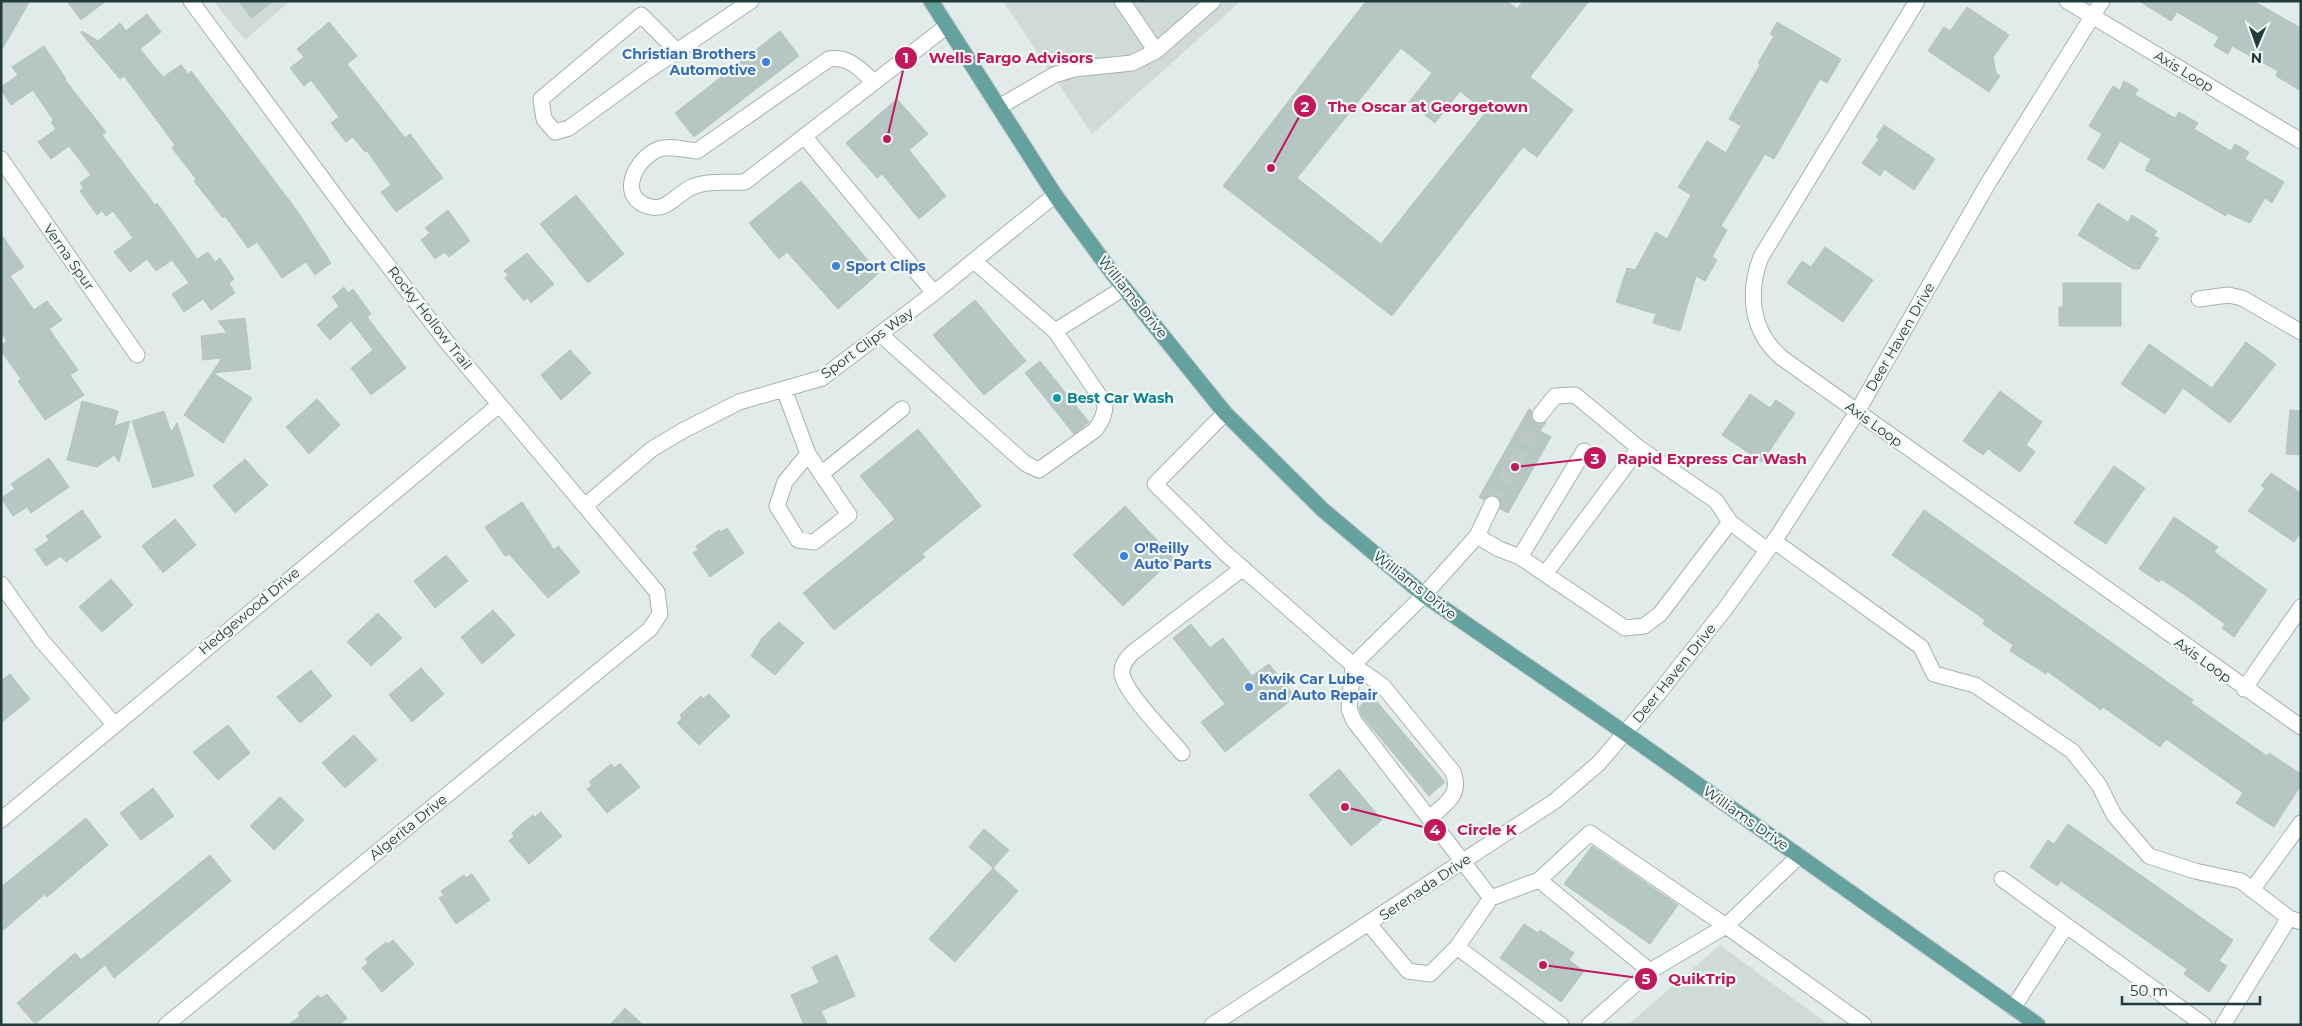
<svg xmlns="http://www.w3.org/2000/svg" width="2302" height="1026" viewBox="0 0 2302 1026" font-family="Montserrat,sans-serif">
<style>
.built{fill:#cfdbd8}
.building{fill:#b6c6c2;stroke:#b3c5c1;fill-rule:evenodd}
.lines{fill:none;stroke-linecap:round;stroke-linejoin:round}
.minor-tunnel{stroke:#bbc8c6;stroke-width:15;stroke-dasharray:15 8;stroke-linecap:butt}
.minor-casing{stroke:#a4b3b1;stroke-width:17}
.major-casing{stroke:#c1c8c8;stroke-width:17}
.minor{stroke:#fff;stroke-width:15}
.major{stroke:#65a19d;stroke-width:15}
.shop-dot{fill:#3f7fe0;stroke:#f1f8f6;stroke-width:2}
.culture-dot{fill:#0f9aa8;stroke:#f1f8f6;stroke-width:2}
.labels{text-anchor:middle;stroke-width:4.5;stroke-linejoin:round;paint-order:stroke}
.shop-label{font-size:14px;font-weight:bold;fill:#366cbe;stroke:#f1f8f6;text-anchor:start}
.street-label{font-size:14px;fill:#213c3a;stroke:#f1f8f6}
.culture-label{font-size:14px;font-weight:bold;fill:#0d838f;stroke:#f1f8f6;text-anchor:start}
.leader{fill:none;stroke:#c2185b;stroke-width:2}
.callout-dot{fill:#c2185b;stroke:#f1f8f6;stroke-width:2}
.mark-label{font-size:15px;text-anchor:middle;font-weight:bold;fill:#fff}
.callout-label{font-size:15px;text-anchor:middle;font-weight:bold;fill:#c2185b;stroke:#f1f8f6;stroke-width:4.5;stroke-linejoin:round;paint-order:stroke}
</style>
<rect width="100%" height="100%" fill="#e1ebe9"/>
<path class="built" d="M213 1H290L245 40Z
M1003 1H1241L1092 134Z
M1720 945 1829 1025H1628Z"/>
<path class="building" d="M1 1H30L1 51Z
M67 1H106L81 20Z
M239 1H274L251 18Z
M1366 1H1507L1517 9 1523 1H1589L1530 77 1573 110 1537 157 1523 147 1392 316 1223 186ZM1401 48 1432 73 1409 102 1435 123 1460 91 1486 112 1381 244 1297 178Z
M2139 1H2253L2301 28V91L2276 76 2278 71 2232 46 2228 54 2214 46 2219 37 2177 12 2171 21Z
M1967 7 2009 35 1993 57 1996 73 2000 76 1989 92 1928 51 1944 27 1950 31Z
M147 14 161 32 140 49 163 77 181 65 188 74 191 71 221 110 298 212 331 263 315 275 306 262 282 278 257 242 248 248 225 216 223 218 194 181 196 179 172 148 175 145 124 76 120 79 81 33 82 31 98 41 120 23 126 31Z
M329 22 357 56 347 64 405 138 410 134 443 178 396 212 381 192 391 185 367 151 365 152 353 137 346 142 331 123 339 117 311 80 304 86 290 68 304 57 297 49Z
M1777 22 1841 59 1827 83 1820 79 1774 159 1765 154 1721 226 1727 230 1712 257 1717 260 1705 281 1696 276 1680 331 1653 323 1656 314 1616 302 1627 268 1635 270 1656 232 1667 239 1691 195 1678 187 1707 141 1726 153 1741 126 1729 119 1760 65 1758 63 1774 36 1770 34Z
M780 31 799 56 694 137 675 113Z
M44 46 66 79 65 80 106 132 102 135 155 205 157 203 197 259 208 252 215 262 220 258 234 279 229 283 235 293 211 310 203 299 184 312 172 294 189 283 172 260 156 271 147 259 130 272 114 252 133 238 113 211 106 216 102 211 97 215 80 191 83 188 80 183 91 175 69 146 51 159 38 142 56 129 51 122 53 120 33 90 11 105 1 90V87L18 75 12 67Z
M2124 81 2138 89 2135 95 2175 118 2179 112 2198 123 2194 129 2231 151 2235 144 2249 152 2245 159 2284 182 2272 203 2265 198 2250 223 2227 213 2226 216 2145 170 2151 159 2120 141 2104 169 2087 159 2102 134 2089 126 2113 86 2120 90Z
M897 99 928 134 909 150 946 196 919 219 882 174 877 178 846 143Z
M1884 125 1935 159 1914 190 1884 169 1880 176 1862 163 1879 139 1876 137Z
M801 181 879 273 838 309 787 252 779 259 749 223Z
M576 195 624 254 588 283 540 224Z
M2098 203 2128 222 2132 215 2157 231 2154 236 2159 238 2139 269H2133L2078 235Z
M448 210 470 241 449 257 445 252 435 259 421 240 430 233 425 228Z
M1 234 24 267 10 276 34 310 47 301 62 320 49 329 78 370 70 375 84 395 45 420 18 381 21 379 1 351V345L7 341 1 333Z
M1825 247 1873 280 1843 322 1787 283 1802 261 1811 267Z
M527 253 554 284 531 303 527 298 524 301 514 289 505 278 508 275 504 271Z
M2063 283H2121V326H2059V307H2063Z
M344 287 348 293 353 289 371 314 367 317 406 368 371 395 351 368 373 350 351 321 330 340 317 325 339 306 332 297Z
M975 300 1026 361 984 395 933 335Z
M245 318 251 369 213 373 252 398 223 443 184 415 222 358 203 360 201 336 227 333 218 321Z
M2246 342 2276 364 2230 423 2183 388 2165 414 2121 384 2149 344 2212 388Z
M570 350 591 373 561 400 541 375Z
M1040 361 1089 422 1074 434 1025 373Z
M2000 391 2042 422 2026 445 2035 452 2020 472 1988 449 1983 455 1963 441Z
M1750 394 1770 408 1776 400 1795 413 1762 462 1722 435Z
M317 399 340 425 309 454 286 427Z
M82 401 118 411 114 426 130 421 119 462 114 455 97 467 67 460Z
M1529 409 1532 411 1531 418 1535 423 1539 424 1546 422 1540 431 1551 437 1508 513 1500 509 1501 503 1496 496 1491 495 1484 500 1479 497Z
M2290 410 2301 411V455L2286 454Z
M164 411 171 432 177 423 194 476 153 488 132 421Z
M918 429 981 506 922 554 925 557 834 630 803 593 895 519 860 476Z
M49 458 69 487 31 513 27 507 13 516 1 498 15 489 11 484Z
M245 459 268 485 235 513 213 486Z
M2114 466 2145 488 2106 544 2074 523Z
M2271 473 2301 493V532L2294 542 2248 511 2265 488 2261 486Z
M522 502 554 550 558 546 580 572 548 598 509 554 505 556 485 527Z
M1125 506 1174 558 1123 606 1073 555Z
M82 510 101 537 66 562 61 556 46 566 35 550 49 540 46 536Z
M1924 510 2193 700 2191 703 2267 756 2269 753 2301 774V785L2274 827 2236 803 2243 793 2166 739 2160 747 2103 707 2101 710 2047 671 2046 674 2010 651 2013 645 1983 624 1985 620 1892 555Z
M2174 517 2218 547 2214 552 2267 590 2234 637 2222 628 2225 624 2185 595 2161 579 2159 582 2139 569Z
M175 519 196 545 163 573 142 546Z
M727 528 744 553 710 577 693 553 698 550 696 546 719 530 721 532Z
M446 555 468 581 435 608 414 581Z
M111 579 133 605 102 632 79 607Z
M493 610 515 635 482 664 461 637Z
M378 613 402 638 371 666 347 642Z
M779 622 804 643 775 675 751 656 762 638Z
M1191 624 1210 648 1223 638 1252 676 1269 664 1295 697 1225 752 1201 722 1225 704 1173 638Z
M421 668 444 694 412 722 389 695Z
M311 670 332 696 300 723 277 697Z
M10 674 30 699 1 723V681Z
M709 694 730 716 699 745 677 723 682 718 680 715 701 696 703 699Z
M1372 696 1445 782 1429 796 1362 716 1359 707Z
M228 725 250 753 218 780 193 752Z
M354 735 377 760 345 788 322 763Z
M620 763 640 787 607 813 587 789 592 785 589 782 611 764 614 768Z
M1339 769 1382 820 1351 846 1309 795Z
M153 788 174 816 141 840 120 813Z
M280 797 304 820 274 850 250 826Z
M541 812 562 836 529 864 509 841 514 836 512 833 523 823 533 815 535 817Z
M86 818 108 845 47 897 45 894 1 932V887Z
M2068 824 2233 940 2219 961 2227 966 2209 992 2184 974 2187 969 2061 881 2057 886 2030 867 2048 840 2054 844Z
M984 829 1009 850 993 868 969 847Z
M1592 846 1678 905 1650 944 1564 884Z
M210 855 231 881 114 978 105 965 35 1024 17 1003 75 953 81 960Z
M993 868 1018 891 955 962 929 939Z
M472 874 490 900 456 924 439 898 444 895 441 891 464 875 466 878Z
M1524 924 1538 933 1540 930 1574 953 1569 960 1584 971 1561 1002 1500 958Z
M393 940 414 964 382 992 362 968 368 963 365 959 386 942 388 944Z
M837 955 855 996 821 1011 828 1025H804L791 995 819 983 812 967Z
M327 994 347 1018 339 1025H288L300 1016 298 1013 318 995 321 998Z
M625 1008 643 1025H610Z"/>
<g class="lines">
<path class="minor-tunnel" d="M1492 504 1540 415"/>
<defs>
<path id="minor" d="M1122 1 1156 51
M1917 1 1761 257C1747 293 1751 332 1782 358L2301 727
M2067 1 2301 141
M677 51 641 15 541 99 544 119 555 132 569 128 646 72 751 1
M874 82C860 69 849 56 829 59L697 151C685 150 670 145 659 149 634 159 616 199 651 207 667 211 678 193 692 187 708 180 728 183 745 182L947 26
M999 107 1054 75 1074 69 1132 63 1156 51 1213 1
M804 136 934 293
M1 159 137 355
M974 261 1055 331
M2199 299 2228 295 2242 298 2301 332
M880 334 1026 464 1039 470 1095 430C1101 422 1105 415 1105 404L1055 331 1124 288
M784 389 808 454 785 482 777 506 798 540 814 542 849 515 808 454
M1225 413 1155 484 1224 552 1353 665 1383 686 1453 772C1462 796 1445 803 1430 818
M1540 415 1555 396 1575 395 1639 448 1716 501 1730 522 1767 550
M821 474 902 409
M586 505 652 449 684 430 739 402 822 378 934 293 1055 195
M1730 522 1660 614 1644 626 1625 628 1520 557 1499 549 1477 536 1424 595 1353 665 1349 709 1354 721 1491 898 1539 880 1650 971 1726 926 1864 1025
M1477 536 1492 504
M1774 541 1921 647 1934 674 1975 685 2072 751 2099 785 2114 815 2149 856 2195 871 2241 881 2289 918 2301 922
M1520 557 1584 451
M1545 574 1639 448
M1 584 42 641 114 724
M2244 689 2301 607
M1182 753C1168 736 1125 693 1122 674 1121 665 1127 659 1132 653L1243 568
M1 820 499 405
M2002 879 2204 1025
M1539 880 1590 833 1726 926 1799 856
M2252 890 2301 823
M1369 924 1408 971 1430 974 1457 947 1561 1025
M1457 947 1491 898
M2013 1008 2066 926
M166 1025 634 642 650 629 660 614 657 592 446 341 353 220 191 1
M1212 1025 1555 801 1599 763 1657 695 1725 609 1777 537 1857 412 1987 185 2102 1
M1589 1025 1650 971
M2223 1025 2289 918"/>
<path id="major" d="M931 1 1055 195 1113 274 1225 413 1323 510 1424 595 1625 733 2038 1025"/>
</defs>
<use href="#minor" class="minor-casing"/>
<use href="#major" class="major-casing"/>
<use href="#minor" class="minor"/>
<use href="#major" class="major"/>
</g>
<g class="shop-dot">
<circle cx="766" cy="62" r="5"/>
<circle cx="836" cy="266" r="5"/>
<circle cx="1124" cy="556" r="5"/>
<circle cx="1249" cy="687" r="5"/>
</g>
<circle class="culture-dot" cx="1057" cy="398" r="5"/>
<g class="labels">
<g class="shop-label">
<text x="756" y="59" text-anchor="end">Christian Brothers<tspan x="756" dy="16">Automotive</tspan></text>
<text x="846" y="271">Sport Clips</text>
<text x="1134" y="553">O'Reilly<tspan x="1134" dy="16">Auto Parts</tspan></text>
<text x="1259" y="684">Kwik Car Lube<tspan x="1259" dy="16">and Auto Repair</tspan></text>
</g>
<g class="street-label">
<text transform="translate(2184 71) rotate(31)" y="5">Axis Loop</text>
<text transform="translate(69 257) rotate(55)" y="5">Verna Spur</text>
<text transform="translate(1133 297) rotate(51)" y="5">Williams Drive</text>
<text transform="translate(430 318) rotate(52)" y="5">Rocky Hollow Trail</text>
<text transform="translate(1900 337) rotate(-60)" y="5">Deer Haven Drive</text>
<text transform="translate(867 343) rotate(-36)" y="5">Sport Clips Way</text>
<text transform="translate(1874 424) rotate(36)" y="5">Axis Loop</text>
<text transform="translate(1415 585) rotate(38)" y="5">Williams Drive</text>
<text transform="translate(249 611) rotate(-40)" y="5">Hedgewood Drive</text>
<text transform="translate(2203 660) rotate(36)" y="5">Axis Loop</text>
<text transform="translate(1674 673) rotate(-51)" y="5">Deer Haven Drive</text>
<text transform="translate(1746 818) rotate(35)" y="5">Williams Drive</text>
<text transform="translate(408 827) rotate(-39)" y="5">Algerita Drive</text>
<text transform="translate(1425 887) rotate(-34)" y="5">Serenada Drive</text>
</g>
<g class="culture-label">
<text x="1067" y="403">Best Car Wash</text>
</g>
</g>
<path class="leader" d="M887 139L906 58M1271 168L1305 106M1515 467L1595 458M1345 807L1435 830M1543 965L1646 979"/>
<g class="callout-dot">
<circle cx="887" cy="139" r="5"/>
<circle cx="1271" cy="168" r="5"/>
<circle cx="1515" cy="467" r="5"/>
<circle cx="1345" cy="807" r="5"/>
<circle cx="1543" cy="965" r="5"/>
<circle cx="906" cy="58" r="12"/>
<circle cx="1305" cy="106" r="12"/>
<circle cx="1595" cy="458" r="12"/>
<circle cx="1435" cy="830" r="12"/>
<circle cx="1646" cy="979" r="12"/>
</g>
<g class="mark-label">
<text x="906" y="63">1</text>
<text x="1305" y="112">2</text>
<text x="1595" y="464">3</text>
<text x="1435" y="835">4</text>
<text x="1646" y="984">5</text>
</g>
<g class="callout-label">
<text x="1011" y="63">Wells Fargo Advisors</text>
<text x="1428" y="112">The Oscar at Georgetown</text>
<text x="1712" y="464">Rapid Express Car Wash</text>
<text x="1487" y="835">Circle K</text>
<text x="1702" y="984">QuikTrip</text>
</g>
<rect width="2302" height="1026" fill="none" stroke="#213c3a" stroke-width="5"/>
<g transform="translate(2257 45) rotate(182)" stroke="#f1f8f6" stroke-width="4" paint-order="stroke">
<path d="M0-4L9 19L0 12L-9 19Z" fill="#213c3a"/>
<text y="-8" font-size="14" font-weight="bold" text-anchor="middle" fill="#213c3a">N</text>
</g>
<path d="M2122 996v8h138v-8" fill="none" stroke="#213c3a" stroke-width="2.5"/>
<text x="2130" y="996" font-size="15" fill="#213c3a" stroke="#f1f8f6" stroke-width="4" paint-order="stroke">50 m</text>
</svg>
